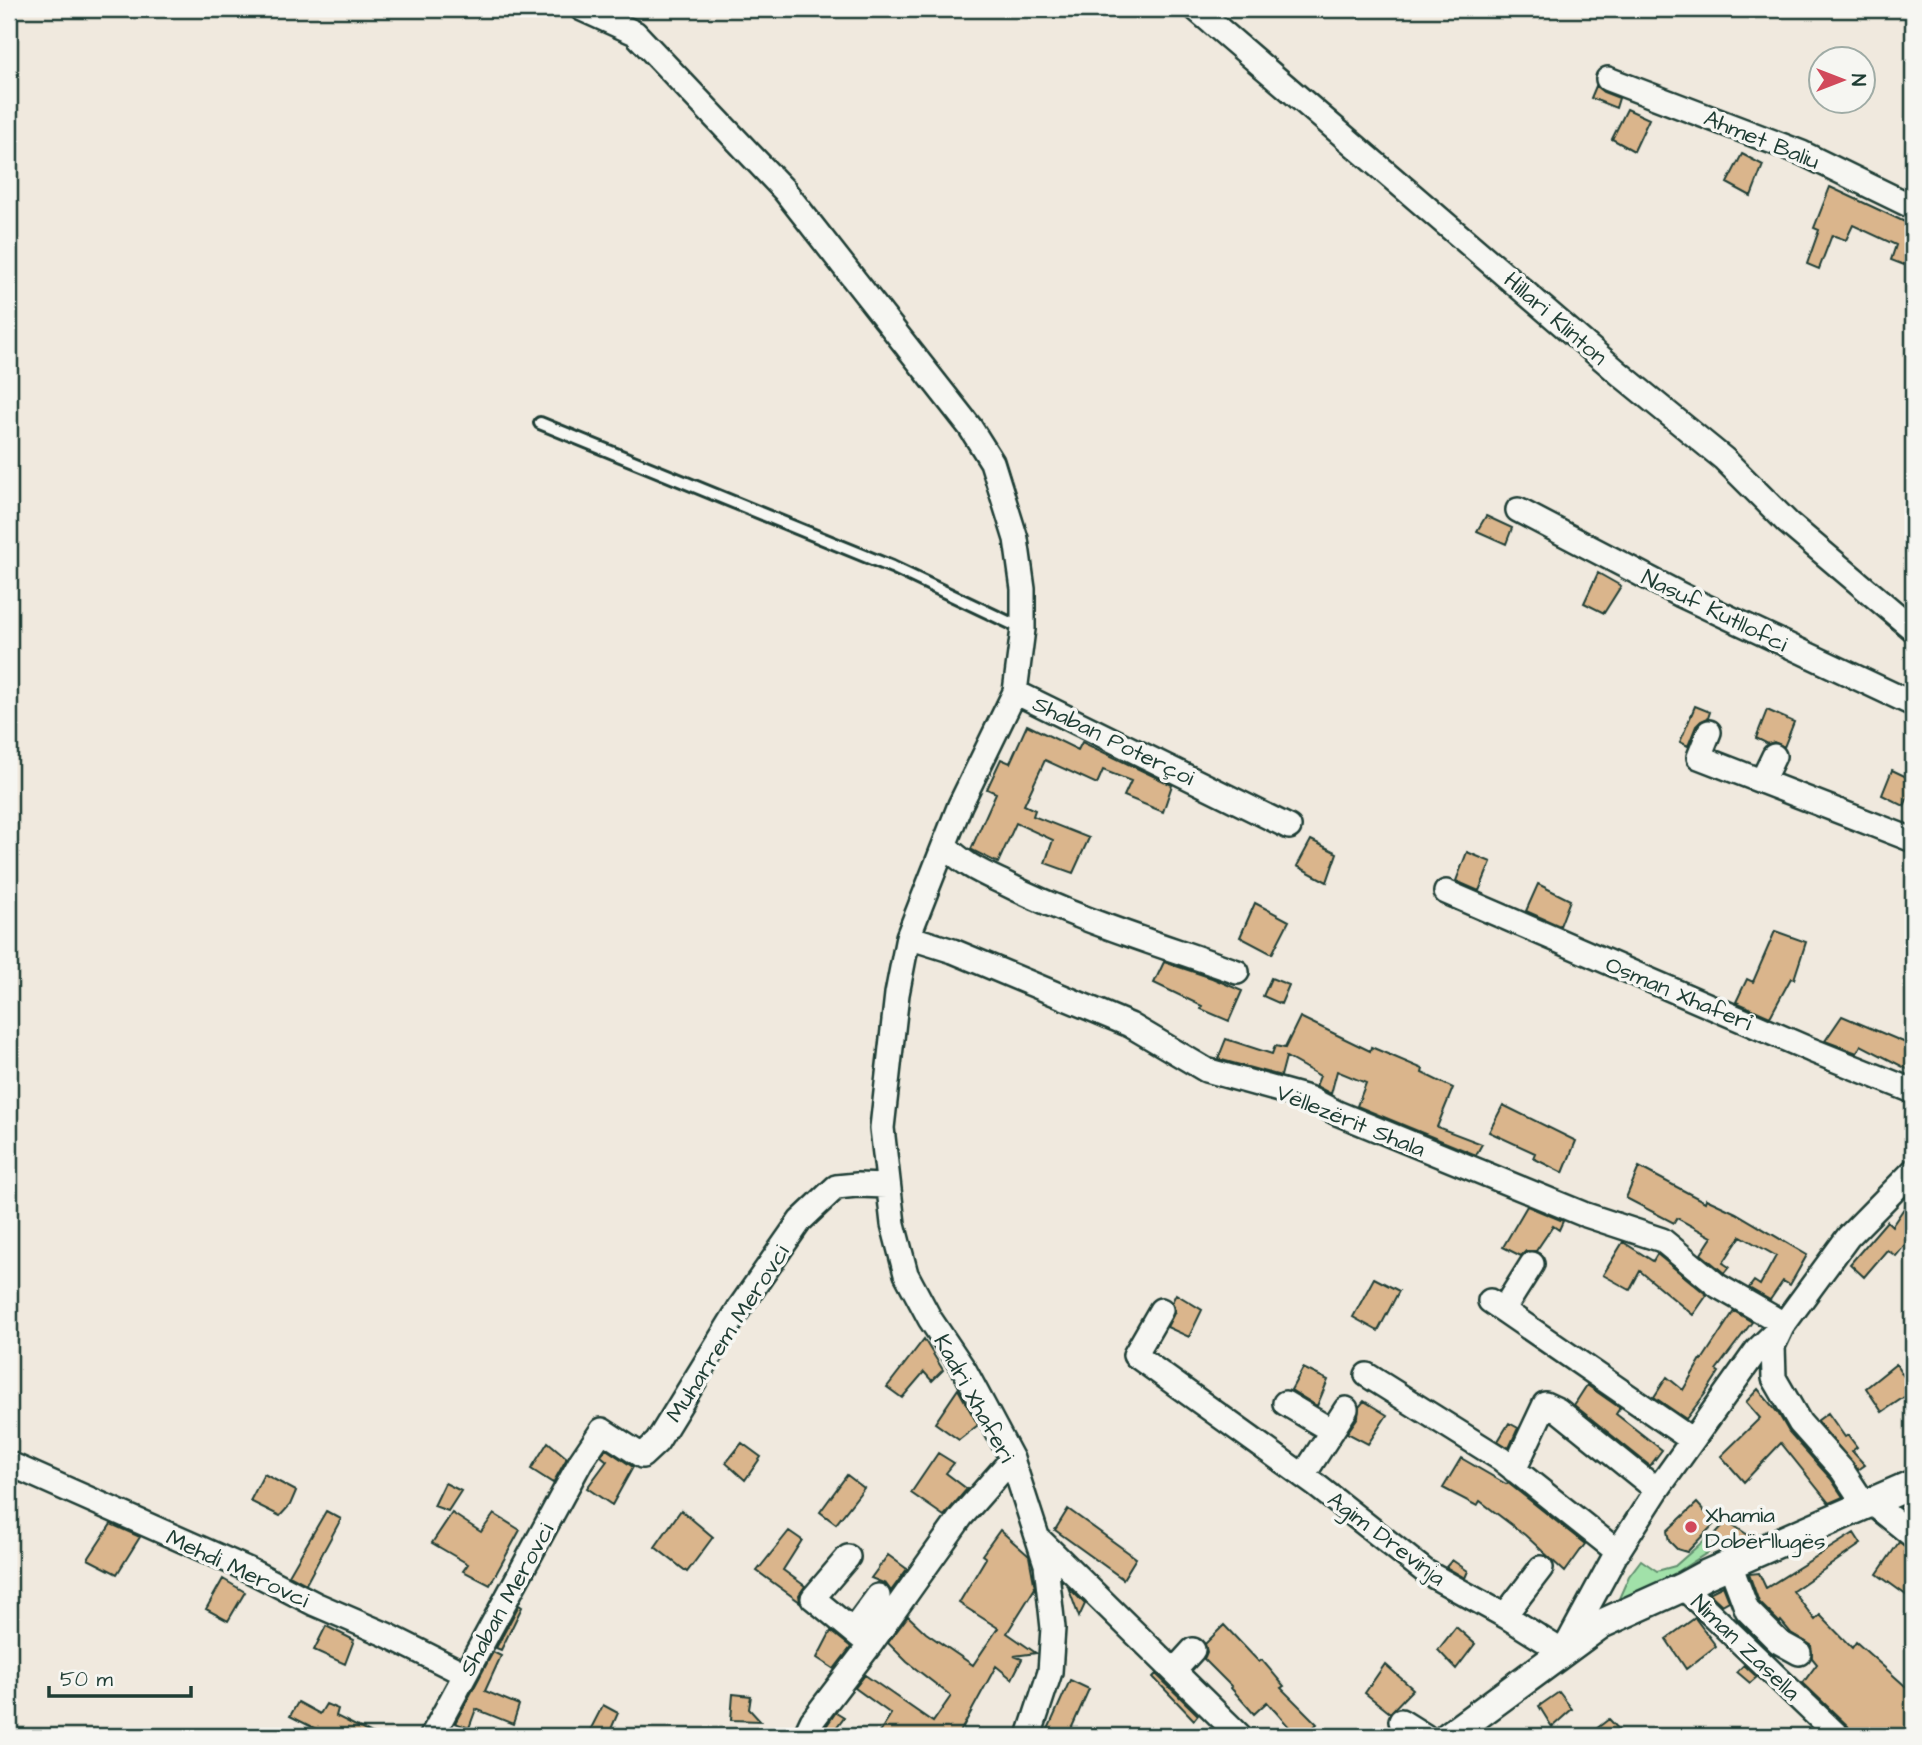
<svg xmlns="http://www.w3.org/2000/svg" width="1922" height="1745" viewBox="0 0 1922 1745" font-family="'Architects Daughter',sans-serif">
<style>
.green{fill:#a1e1a9;stroke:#608f6e;stroke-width:2}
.building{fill:#dab58c;stroke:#1f3d34;stroke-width:2}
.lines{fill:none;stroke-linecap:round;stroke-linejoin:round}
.service-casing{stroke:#1f3d34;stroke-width:16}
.minor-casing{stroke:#1f3d34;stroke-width:28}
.tertiary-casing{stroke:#1f3d34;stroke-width:33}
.service{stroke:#f6f6f2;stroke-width:10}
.minor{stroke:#f6f6f2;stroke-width:23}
.tertiary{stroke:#f6f6f2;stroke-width:28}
.poi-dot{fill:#d1495b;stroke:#f6f6f2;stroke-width:2.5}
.labels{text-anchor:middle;stroke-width:7;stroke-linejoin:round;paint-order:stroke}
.street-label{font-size:23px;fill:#1f3d34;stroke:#f6f6f2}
.poi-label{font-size:23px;fill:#1f3d34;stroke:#f6f6f2;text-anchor:start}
</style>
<rect width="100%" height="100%" fill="#f0e9de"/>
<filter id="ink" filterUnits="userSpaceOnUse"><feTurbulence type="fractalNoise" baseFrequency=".0143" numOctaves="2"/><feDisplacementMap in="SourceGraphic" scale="14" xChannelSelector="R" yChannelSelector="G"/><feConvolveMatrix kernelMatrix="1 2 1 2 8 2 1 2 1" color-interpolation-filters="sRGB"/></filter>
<g filter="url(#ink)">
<path class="green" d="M1709 1536 1713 1549 1612 1614 1629 1576 1641 1560 1657 1571 1675 1566Z"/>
<path class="building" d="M1596 86 1603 92 1619 98 1616 108 1591 98Z
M1627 109 1649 119 1634 151 1612 139Z
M1742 154 1763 165 1751 196 1727 183Z
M1830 187 1905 222 1906 219 1913 222V239L1904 265 1891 260 1896 245 1853 225 1846 240 1832 235 1819 269 1807 264 1819 230 1814 228Z
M1486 516 1512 528 1506 544 1477 531Z
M1598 573 1621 586 1604 613 1584 603Z
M1695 706 1710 712 1708 718 1701 721 1696 726 1688 746 1680 742Z
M1767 710 1794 722 1784 747 1774 742 1768 744 1756 738Z
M1027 725 1078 750 1082 742 1172 785 1163 812 1124 796 1131 781 1103 770 1097 784 1045 760 1024 805 1035 810 1033 816 1089 838 1073 873 1045 863 1053 840 1016 823 998 863 972 850 971 849 996 793 987 789 1001 759 1010 763Z
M1892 770 1913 780V786L1904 806 1882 795Z
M1311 840 1337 853 1327 882 1297 866Z
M1467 852 1491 862 1479 891 1456 881Z
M1538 884 1570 900 1560 926 1526 911Z
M1255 903 1289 921 1272 954 1240 937Z
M1775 931 1806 942 1794 979 1791 978 1770 1017 1736 1002 1747 979 1753 982Z
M1164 962 1212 978 1242 991 1229 1021 1201 1009 1202 1006 1154 983Z
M1271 978 1289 985 1281 1004 1263 996Z
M1842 1016 1913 1046V1072L1861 1045 1857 1053 1825 1041Z
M1300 1017 1370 1051 1371 1047 1423 1069 1422 1073 1453 1088 1437 1127 1482 1144 1476 1155 1357 1106 1366 1083 1337 1071 1331 1094 1316 1086 1320 1076 1286 1057 1281 1076 1218 1059 1226 1039 1272 1054 1275 1046 1285 1048Z
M1503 1105 1576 1141 1563 1173 1533 1158 1535 1153 1489 1132Z
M1639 1167 1705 1202 1706 1199 1736 1213 1807 1255 1790 1285 1783 1281 1770 1300 1749 1288 1754 1281 1760 1285 1776 1256 1741 1236 1723 1263 1729 1267 1724 1273 1701 1254 1712 1237 1677 1218 1674 1223 1626 1198Z
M1913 1195V1235L1896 1256 1887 1250 1864 1277 1850 1264 1887 1221 1892 1226Z
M1527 1206 1563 1221 1559 1230 1553 1226 1536 1251H1526L1521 1256 1503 1247Z
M1623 1242 1653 1261 1657 1254 1707 1295 1693 1315 1640 1271 1630 1290 1603 1275Z
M1374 1278 1399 1291 1378 1331 1353 1317Z
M1176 1294 1202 1310 1189 1337 1167 1327 1175 1311 1172 1302Z
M1734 1311 1752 1322 1716 1370 1719 1372 1705 1394 1686 1419 1654 1397 1667 1377 1683 1390 1701 1359 1702 1360Z
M924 1339 943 1370 932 1381 924 1372 902 1398 887 1387Z
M1896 1364 1913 1391 1882 1412 1866 1388Z
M1303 1368 1328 1380 1317 1406 1291 1390Z
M1587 1385 1620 1408 1616 1414 1662 1450 1650 1466 1574 1405Z
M958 1389 978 1425 959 1440 935 1423Z
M1758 1389 1778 1413 1789 1432 1831 1479 1843 1497 1829 1503 1781 1443 1744 1482 1721 1456 1760 1418 1746 1402Z
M1364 1401 1387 1415 1368 1444 1347 1433 1358 1417 1359 1407Z
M1828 1413 1845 1437 1848 1435 1857 1447 1852 1451 1865 1465 1858 1470 1817 1421Z
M1509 1423 1518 1428 1509 1448 1498 1441Z
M548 1442 567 1458 553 1483 531 1469Z
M742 1443 761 1457 745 1480 726 1463Z
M606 1449 633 1467 612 1505 587 1488 607 1461 601 1456Z
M938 1453 954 1463 946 1473 967 1489 944 1516 911 1493Z
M1461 1458 1506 1484 1508 1483 1585 1544 1565 1572 1525 1535 1480 1501 1477 1506 1443 1488Z
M264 1474 296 1491 290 1505 280 1516 250 1501Z
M847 1475 864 1488 836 1524 820 1512Z
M445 1483 461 1491 448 1511 434 1506Z
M1697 1503 1715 1523 1687 1552 1677 1549 1669 1541 1667 1531Z
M1068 1509 1136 1558 1123 1579 1055 1530Z
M681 1510 713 1537 687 1572 655 1547Z
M326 1511 341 1519 306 1584 289 1575Z
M452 1513 481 1532 494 1514 520 1530 490 1585 463 1571 468 1564 432 1543Z
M1727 1521 1751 1537 1724 1549 1714 1535Z
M111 1524 140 1537 117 1574 88 1559Z
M1000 1530 1029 1556 1035 1588 1007 1633 1036 1653 1014 1656 1022 1659 1012 1679 996 1666 958 1736H877L891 1714 855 1688 865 1675 933 1722 951 1696 907 1662 888 1643 908 1616 926 1633 973 1665 998 1628 959 1603 986 1558 982 1555Z
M789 1531 802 1540 783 1570 805 1586 799 1595 800 1602 757 1571Z
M1854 1533 1861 1544 1793 1591 1815 1620 1820 1615 1852 1648 1856 1642 1913 1693V1736H1852L1848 1726 1803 1683 1817 1664 1812 1658 1811 1645 1791 1633 1781 1621 1780 1623 1759 1602 1749 1574 1759 1573 1766 1588Z
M1899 1542 1913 1551V1600L1877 1574Z
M888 1555 907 1569 891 1591 886 1584 871 1578Z
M1452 1560 1468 1571 1465 1578 1446 1567Z
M223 1579 245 1592 228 1621 206 1609Z
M1723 1586 1729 1601 1722 1605 1709 1593Z
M1068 1587 1085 1604 1079 1617Z
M519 1605 522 1607 501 1650 496 1648Z
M1695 1618 1716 1646 1686 1669 1666 1639Z
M1224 1625 1259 1662 1262 1660 1284 1686 1281 1688 1317 1724 1304 1736H1297L1267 1702 1254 1714 1231 1688 1232 1687 1204 1659 1207 1652 1205 1644Z
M326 1626 354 1640 345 1664 314 1650Z
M1456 1627 1475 1644 1456 1669 1438 1650Z
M831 1631 851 1647 834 1669 817 1658Z
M493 1652 501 1656 485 1691 519 1705 513 1724 476 1709 469 1728 455 1723Z
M1385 1664 1413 1689 1390 1713 1365 1693Z
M1744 1665 1757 1677 1750 1683 1737 1672Z
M1156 1674 1198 1715 1194 1720 1153 1677Z
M1070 1680 1089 1689 1068 1736H1045Z
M1559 1692 1572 1709 1552 1727 1539 1706Z
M733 1694 751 1696 749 1709 760 1721 731 1720Z
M298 1702 320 1714 326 1704 338 1709 336 1716 376 1736H330L290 1716Z
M603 1705 618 1713 608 1736H587Z
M836 1712 844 1717 830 1736 823 1731Z
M1609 1719 1625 1736H1587Z"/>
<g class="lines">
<defs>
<path id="service" d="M540 423 892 567 1023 629"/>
<path id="minor" d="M582 9 635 33 784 190 970 427 992 462 1016 539 1023 589V629L1015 692 960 805 908 937 897 994 882 1128 893 1224 906 1274 930 1319 965 1371 1012 1459 1046 1564 1053 1628 1050 1672 1029 1736
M1196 9 1620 374 1724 459 1788 523 1913 629
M1608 79 1802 153 1913 207
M1518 510 1681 595 1913 704
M1015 692 1289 827
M1709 732 1699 757 1913 840
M1762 781 1774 756
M945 845C961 863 981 872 1002 882 1077 920 1159 944 1237 972
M1446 892 1811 1050 1913 1091
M908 937 953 951 1130 1025 1206 1070 1308 1098 1337 1113 1583 1214 1662 1240 1718 1286 1784 1324
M1490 1301 1692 1440
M1161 1310 1135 1355 1317 1486 1426 1572 1507 1617 1563 1652 1616 1554 1657 1490 1757 1350 1784 1324 1848 1237 1913 1171
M1503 1310 1532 1264
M1782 1327 1773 1346 1774 1378 1800 1423 1842 1470 1865 1505
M1367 1375 1501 1459 1618 1552
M1285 1403 1332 1431
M10 1464 247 1569 315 1604 387 1635 465 1674
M1514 1470 1545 1404 1558 1410 1657 1490
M1303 1476 1346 1409
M1871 1502 1913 1536
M1040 1540 1240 1736
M848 1557 813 1598 870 1645
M1730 1564 1747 1610 1779 1642 1799 1653
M1683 1587 1838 1736
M1505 1615 1541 1568
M853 1630 878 1596
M1174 1671 1193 1650
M1401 1721 1425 1736
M432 1736 581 1461 602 1430 642 1456 657 1442 740 1307 800 1221 836 1187 857 1185 887 1186
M805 1736 812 1721 870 1645 961 1517 1012 1459"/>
<path id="tertiary" d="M1449 1736 1601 1624 1683 1587 1705 1575 1913 1484"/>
</defs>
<use href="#service" class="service-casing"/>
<use href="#minor" class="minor-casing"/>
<use href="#tertiary" class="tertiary-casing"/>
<use href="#service" class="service"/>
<use href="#minor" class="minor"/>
<use href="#tertiary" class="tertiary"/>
</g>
</g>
<circle class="poi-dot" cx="1691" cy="1527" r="7"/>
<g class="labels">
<g class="street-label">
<text transform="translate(1762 139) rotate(22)" y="8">Ahmet Baliu</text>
<text transform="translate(1556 318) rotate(41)" y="8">Hillari Klinton</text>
<text transform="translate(1715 610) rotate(26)" y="8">Nasuf Kutllofci</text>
<text transform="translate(1114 740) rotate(26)" y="8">Shaban Poterçoi</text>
<text transform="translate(1679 993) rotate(23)" y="8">Osman Xhaferi</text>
<text transform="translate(1351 1120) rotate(22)" y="8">Vëllezërit Shala</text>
<text transform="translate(727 1333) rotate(-57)" y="8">Muharrem Merovci</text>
<text transform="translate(975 1398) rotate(61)" y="8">Kadri Xhaferi</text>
<text transform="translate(1387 1538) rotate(37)" y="8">Agim Drevinja</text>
<text transform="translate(238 1568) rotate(25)" y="8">Mehdi Merovci</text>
<text transform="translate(506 1599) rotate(-61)" y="8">Shaban Merovci</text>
<text transform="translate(1746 1647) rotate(44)" y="8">Niman Zasella</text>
</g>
<g class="poi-label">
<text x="1705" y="1522">Xhamia<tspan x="1705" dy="26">Dobërllugës</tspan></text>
</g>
</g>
<rect width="1922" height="1745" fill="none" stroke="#f6f6f2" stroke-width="35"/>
<rect x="18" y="18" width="1887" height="1710" fill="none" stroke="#1f3d34" stroke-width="2.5" filter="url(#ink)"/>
<g transform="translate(1842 80) rotate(90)"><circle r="33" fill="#f6f6f2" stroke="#a0aca6" stroke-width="2"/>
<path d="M0-5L12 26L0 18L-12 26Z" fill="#d1495b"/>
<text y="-10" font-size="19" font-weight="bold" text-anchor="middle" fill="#1f3d34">N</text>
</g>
<path d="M49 1686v10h142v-10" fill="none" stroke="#1f3d34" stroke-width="3.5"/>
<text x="60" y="1686" font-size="21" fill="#1f3d34" stroke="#f6f6f2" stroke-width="5" paint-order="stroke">50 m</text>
</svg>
